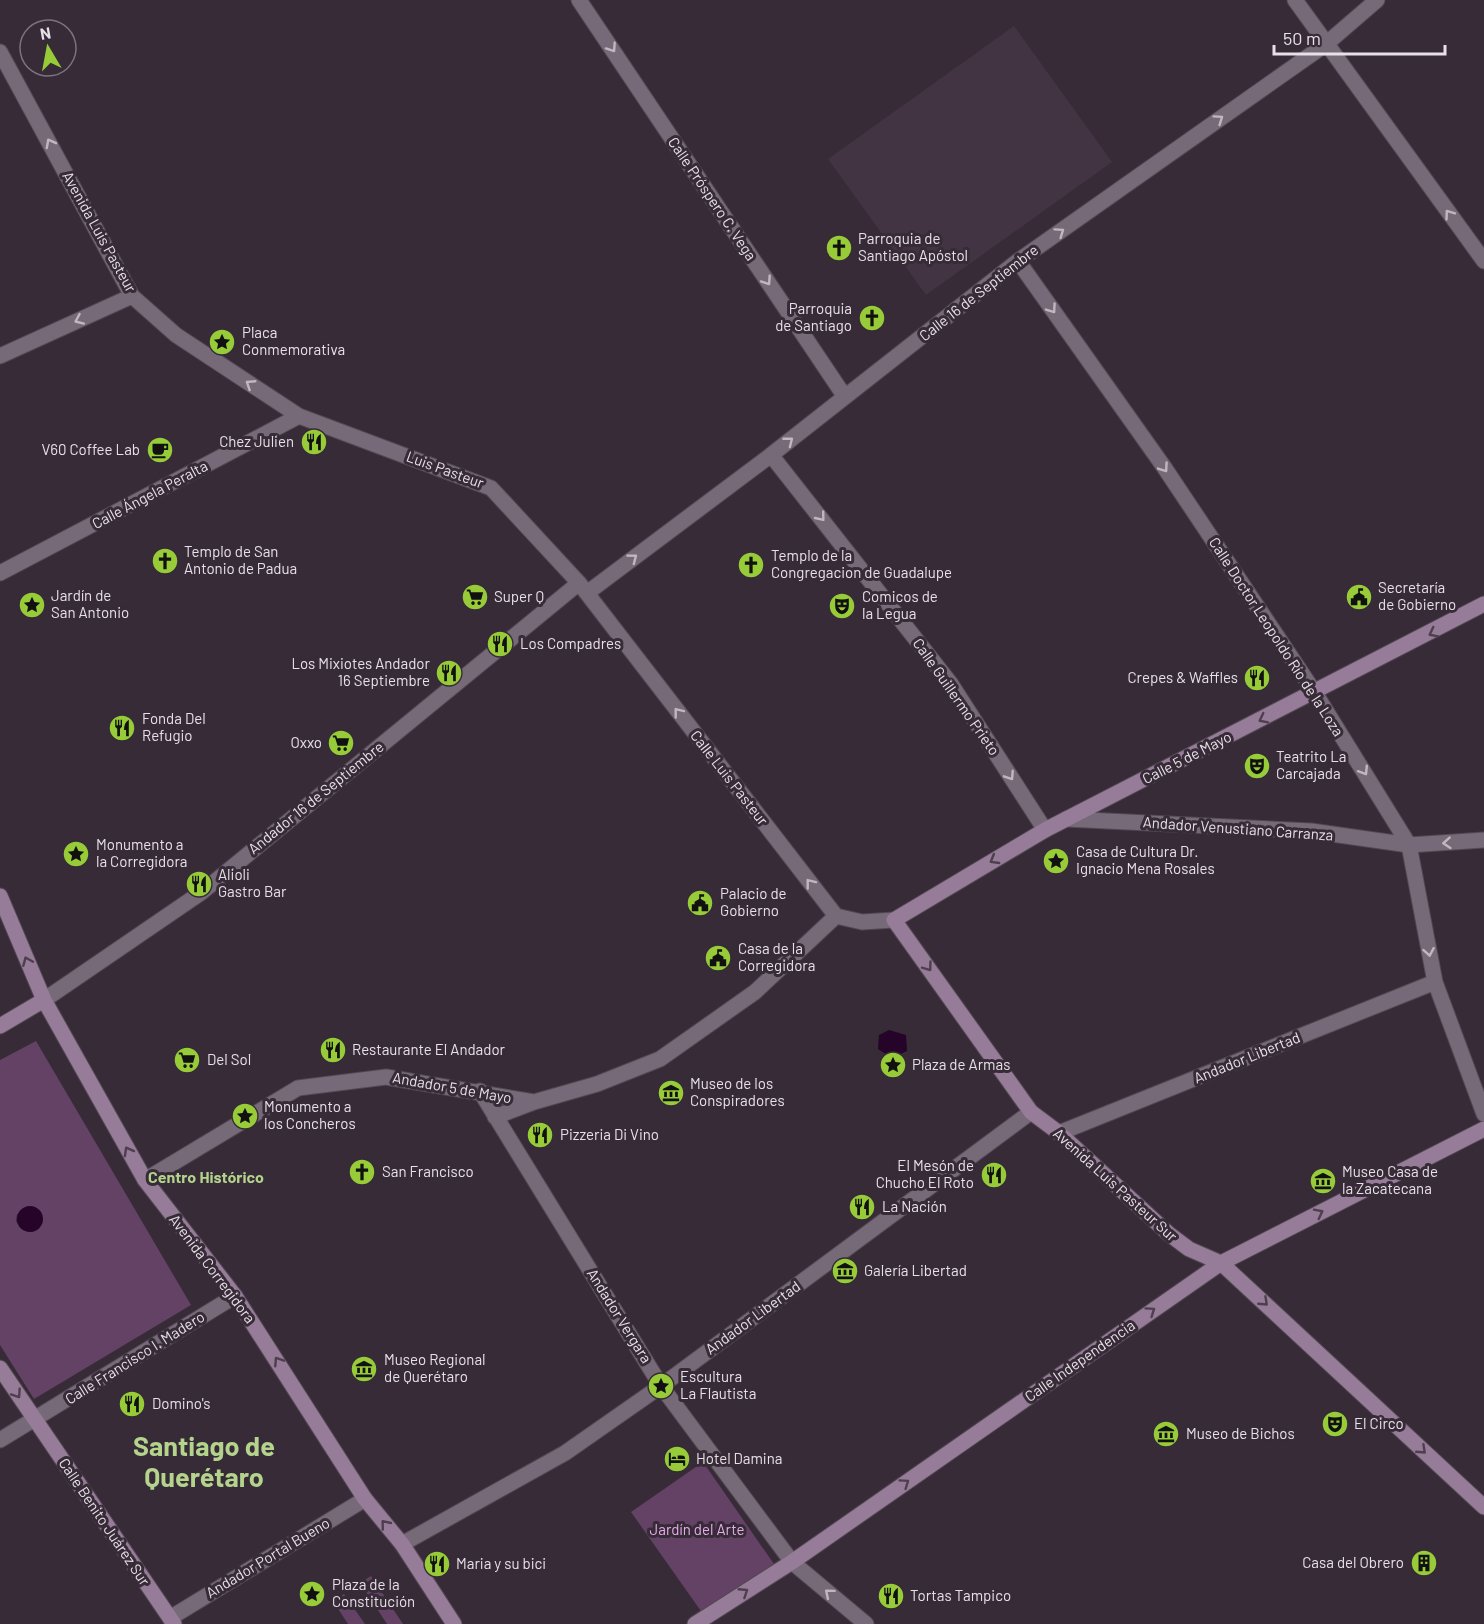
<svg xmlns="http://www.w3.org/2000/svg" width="1484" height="1624" viewBox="0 0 1484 1624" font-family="Barlow,sans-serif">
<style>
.built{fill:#433444}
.green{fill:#634265;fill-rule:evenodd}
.water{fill:#26042a}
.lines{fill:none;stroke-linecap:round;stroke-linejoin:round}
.street-casing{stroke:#534853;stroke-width:17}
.secondary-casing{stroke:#534853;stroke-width:17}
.street{stroke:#776a78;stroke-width:15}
.secondary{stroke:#967c98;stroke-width:15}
.oneway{stroke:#c0b7c1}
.oneway2{stroke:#4e3f4f}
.labels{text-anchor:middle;stroke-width:6;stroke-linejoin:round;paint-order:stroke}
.street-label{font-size:15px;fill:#e8e0e8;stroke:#362b37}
.poi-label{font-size:15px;fill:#e8e0e8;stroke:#362b37;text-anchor:start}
.park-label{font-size:15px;fill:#e8aced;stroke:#362b37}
.neighbourhood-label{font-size:16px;font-weight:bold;fill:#b4d38c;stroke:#362b37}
.town-label{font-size:27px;font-weight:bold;fill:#b4d38c;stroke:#362b37}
</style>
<rect width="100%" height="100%" fill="#362b37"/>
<path class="built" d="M1014 26 1112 162 926 295 828 159Z"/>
<path class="green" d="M36 1041 191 1305 34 1399 0 1345V1060ZM41 1213C43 1222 41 1227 33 1232L20 1228 16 1221 17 1214Z
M703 1462 774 1564 703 1614 631 1512Z
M371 1576 403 1624H387L360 1583Z
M344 1594 365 1624H348L333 1601Z"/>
<path class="water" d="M889 1030 906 1035 907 1051 892 1058 878 1049 879 1035Z
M17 1219a13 13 0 1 1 26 0a13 13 0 1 1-26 0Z"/>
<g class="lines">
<defs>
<path id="street" d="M579 0 845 397
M1295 0 1484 261
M0 52 132 296 176 335 299 416 491 488 579 583 836 916 862 922 894 920
M1018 261 1164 467 1315 693 1409 845 1435 982 1484 1114
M0 356 132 296
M771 455 951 684 1045 830
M0 573 299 416
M587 593 771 455 1018 261 1326 44 1377 0
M1066 819 1311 831 1409 845 1484 840
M44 1000 202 892 579 583
M480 1091 661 1386 792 1562 866 1624
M495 1117 534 1102
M1059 1133 1435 982
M145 1180 298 1088 386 1077 534 1102 597 1084 660 1059 755 992 836 916
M0 1440 235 1296
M402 1544 565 1453 661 1386 1031 1112
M170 1618 365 1499"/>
<path id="secondary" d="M1484 604 1045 830 894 920 1031 1112 1059 1133 1169 1234 1189 1249 1221 1263 1484 1507
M0 896 44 1000 145 1180 235 1296 365 1499 402 1544 454 1624
M0 1026 44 1000
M0 1368 174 1624
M695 1624 792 1562 1221 1263 1484 1129"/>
</defs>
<use href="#street" class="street-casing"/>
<use href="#secondary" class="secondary-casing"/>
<use href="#street" class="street"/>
<use href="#secondary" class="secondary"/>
</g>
<defs><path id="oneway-chevron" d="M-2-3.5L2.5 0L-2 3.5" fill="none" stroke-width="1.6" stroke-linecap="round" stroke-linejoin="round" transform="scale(1.5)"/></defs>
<g class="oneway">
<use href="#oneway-chevron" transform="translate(612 48) rotate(56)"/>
<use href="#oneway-chevron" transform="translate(1219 119) rotate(-35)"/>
<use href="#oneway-chevron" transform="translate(50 143) rotate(-118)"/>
<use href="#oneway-chevron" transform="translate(1449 214) rotate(-126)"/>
<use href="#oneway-chevron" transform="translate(1060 232) rotate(-35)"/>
<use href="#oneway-chevron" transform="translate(767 281) rotate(56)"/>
<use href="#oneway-chevron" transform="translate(1052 309) rotate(55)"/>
<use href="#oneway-chevron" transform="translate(79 320) rotate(156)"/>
<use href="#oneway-chevron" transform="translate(250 384) rotate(-147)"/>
<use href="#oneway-chevron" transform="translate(789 441) rotate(-38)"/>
<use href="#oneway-chevron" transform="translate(1164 468) rotate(55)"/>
<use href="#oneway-chevron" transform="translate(821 517) rotate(51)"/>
<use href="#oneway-chevron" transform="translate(633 558) rotate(-37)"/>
<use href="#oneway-chevron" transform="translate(678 712) rotate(-128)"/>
<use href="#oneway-chevron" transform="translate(1364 771) rotate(58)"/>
<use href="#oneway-chevron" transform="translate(1010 776) rotate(57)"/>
<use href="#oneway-chevron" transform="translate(1447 843) rotate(176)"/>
<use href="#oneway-chevron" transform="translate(810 883) rotate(-128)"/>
<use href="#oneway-chevron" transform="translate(1429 952) rotate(80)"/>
<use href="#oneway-chevron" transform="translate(829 1593) rotate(-140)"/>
</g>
<g class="oneway2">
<use href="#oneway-chevron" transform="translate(1433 633) rotate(153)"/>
<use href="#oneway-chevron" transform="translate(1263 719) rotate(153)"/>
<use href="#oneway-chevron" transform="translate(994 860) rotate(149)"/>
<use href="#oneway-chevron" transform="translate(27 961) rotate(-113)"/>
<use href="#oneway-chevron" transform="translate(928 967) rotate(54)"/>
<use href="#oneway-chevron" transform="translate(128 1151) rotate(-119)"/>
<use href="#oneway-chevron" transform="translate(1319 1213) rotate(-27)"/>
<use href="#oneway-chevron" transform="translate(1264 1302) rotate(43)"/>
<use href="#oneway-chevron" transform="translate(1151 1311) rotate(-35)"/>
<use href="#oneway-chevron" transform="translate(278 1361) rotate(-123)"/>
<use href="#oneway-chevron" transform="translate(17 1394) rotate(56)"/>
<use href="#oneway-chevron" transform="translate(1422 1450) rotate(43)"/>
<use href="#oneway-chevron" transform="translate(905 1483) rotate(-35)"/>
<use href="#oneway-chevron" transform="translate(385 1524) rotate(-129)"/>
<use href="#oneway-chevron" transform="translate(744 1592) rotate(-33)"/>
</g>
<defs>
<symbol id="church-disc" viewBox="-11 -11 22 22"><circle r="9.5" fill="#97cc38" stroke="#362b37"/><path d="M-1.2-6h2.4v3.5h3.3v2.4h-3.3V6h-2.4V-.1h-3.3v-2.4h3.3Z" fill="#111"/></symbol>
<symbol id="sight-disc" viewBox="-11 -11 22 22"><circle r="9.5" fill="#97cc38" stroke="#362b37"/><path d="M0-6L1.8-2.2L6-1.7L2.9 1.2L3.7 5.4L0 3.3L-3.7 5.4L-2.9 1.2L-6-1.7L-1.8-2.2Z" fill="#111"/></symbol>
<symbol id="restaurant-disc" viewBox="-11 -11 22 22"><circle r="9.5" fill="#97cc38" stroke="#362b37"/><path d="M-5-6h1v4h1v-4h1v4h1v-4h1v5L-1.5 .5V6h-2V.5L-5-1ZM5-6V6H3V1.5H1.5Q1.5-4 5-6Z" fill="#111"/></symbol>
<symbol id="cafe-disc" viewBox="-11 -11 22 22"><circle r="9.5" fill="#97cc38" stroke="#362b37"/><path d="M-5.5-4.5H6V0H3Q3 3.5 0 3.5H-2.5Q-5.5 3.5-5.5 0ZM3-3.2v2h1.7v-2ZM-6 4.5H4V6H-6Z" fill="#111"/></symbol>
<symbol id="supermarket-disc" viewBox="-11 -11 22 22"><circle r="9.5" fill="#97cc38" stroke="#362b37"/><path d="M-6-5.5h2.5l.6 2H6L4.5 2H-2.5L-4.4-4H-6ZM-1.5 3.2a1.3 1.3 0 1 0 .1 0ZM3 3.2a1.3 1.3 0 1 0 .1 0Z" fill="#111"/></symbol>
<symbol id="civic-disc" viewBox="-11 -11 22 22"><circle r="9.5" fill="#97cc38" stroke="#362b37"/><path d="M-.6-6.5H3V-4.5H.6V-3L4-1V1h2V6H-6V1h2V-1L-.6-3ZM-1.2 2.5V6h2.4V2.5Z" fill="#111"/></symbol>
<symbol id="theatre-disc" viewBox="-11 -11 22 22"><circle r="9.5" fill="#97cc38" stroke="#362b37"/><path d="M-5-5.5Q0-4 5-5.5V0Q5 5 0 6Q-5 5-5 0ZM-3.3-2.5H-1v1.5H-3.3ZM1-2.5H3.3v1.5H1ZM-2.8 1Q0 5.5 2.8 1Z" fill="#111"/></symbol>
<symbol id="museum-disc" viewBox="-11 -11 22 22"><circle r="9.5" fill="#97cc38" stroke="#362b37"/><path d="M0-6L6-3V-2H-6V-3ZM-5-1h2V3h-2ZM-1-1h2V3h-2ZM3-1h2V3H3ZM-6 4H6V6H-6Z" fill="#111"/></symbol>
<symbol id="hotel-disc" viewBox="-11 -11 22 22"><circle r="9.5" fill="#97cc38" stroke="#362b37"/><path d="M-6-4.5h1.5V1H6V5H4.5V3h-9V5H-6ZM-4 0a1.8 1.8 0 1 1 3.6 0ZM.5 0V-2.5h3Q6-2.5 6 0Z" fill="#111"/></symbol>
<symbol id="building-disc" viewBox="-11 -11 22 22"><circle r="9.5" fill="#97cc38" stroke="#362b37"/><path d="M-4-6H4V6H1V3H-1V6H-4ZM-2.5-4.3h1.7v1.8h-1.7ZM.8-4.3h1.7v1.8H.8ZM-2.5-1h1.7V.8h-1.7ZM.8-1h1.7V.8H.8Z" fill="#111"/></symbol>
</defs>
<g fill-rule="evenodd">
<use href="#church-disc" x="824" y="233" width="30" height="30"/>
<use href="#church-disc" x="857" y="303" width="30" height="30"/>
<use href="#sight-disc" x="207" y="327" width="30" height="30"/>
<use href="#restaurant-disc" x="299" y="427" width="30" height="30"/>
<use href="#cafe-disc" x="145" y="435" width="30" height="30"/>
<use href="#church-disc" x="150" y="546" width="30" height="30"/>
<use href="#church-disc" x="736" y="550" width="30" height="30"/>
<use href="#supermarket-disc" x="460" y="582" width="30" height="30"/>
<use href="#civic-disc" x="1344" y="582" width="30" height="30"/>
<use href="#sight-disc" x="17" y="590" width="30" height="30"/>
<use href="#theatre-disc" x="827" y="591" width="30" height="30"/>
<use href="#restaurant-disc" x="485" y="629" width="30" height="30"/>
<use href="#restaurant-disc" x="434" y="658" width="30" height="30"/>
<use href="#restaurant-disc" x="1242" y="663" width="30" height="30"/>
<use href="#restaurant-disc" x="107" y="713" width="30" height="30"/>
<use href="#supermarket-disc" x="326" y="728" width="30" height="30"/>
<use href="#theatre-disc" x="1242" y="751" width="30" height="30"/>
<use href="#sight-disc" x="61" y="839" width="30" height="30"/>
<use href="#sight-disc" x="1041" y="846" width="30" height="30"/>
<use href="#restaurant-disc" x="184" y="869" width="30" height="30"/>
<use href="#civic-disc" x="685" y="888" width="30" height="30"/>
<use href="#civic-disc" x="703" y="943" width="30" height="30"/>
<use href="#restaurant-disc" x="318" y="1035" width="30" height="30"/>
<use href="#supermarket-disc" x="172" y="1045" width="30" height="30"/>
<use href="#sight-disc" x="878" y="1050" width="30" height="30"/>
<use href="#museum-disc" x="656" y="1078" width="30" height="30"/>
<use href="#sight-disc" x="230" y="1101" width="30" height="30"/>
<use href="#restaurant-disc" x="525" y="1120" width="30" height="30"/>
<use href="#church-disc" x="347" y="1157" width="30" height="30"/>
<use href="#restaurant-disc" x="979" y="1160" width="30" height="30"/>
<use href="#museum-disc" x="1308" y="1166" width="30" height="30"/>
<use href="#restaurant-disc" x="847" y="1192" width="30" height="30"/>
<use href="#museum-disc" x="830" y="1256" width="30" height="30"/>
<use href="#museum-disc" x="349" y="1354" width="30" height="30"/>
<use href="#sight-disc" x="646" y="1371" width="30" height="30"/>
<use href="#restaurant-disc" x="117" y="1389" width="30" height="30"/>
<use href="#theatre-disc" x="1320" y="1409" width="30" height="30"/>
<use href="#museum-disc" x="1151" y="1419" width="30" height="30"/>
<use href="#hotel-disc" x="662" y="1444" width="30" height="30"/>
<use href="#building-disc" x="1409" y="1548" width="30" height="30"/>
<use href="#restaurant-disc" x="422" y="1549" width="30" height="30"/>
<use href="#sight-disc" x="297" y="1579" width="30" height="30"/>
<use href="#restaurant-disc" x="876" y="1581" width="30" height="30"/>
</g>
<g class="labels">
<g class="street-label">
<text transform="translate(712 199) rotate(56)" y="5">Calle Próspero C. Vega</text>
<text transform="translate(99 232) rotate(61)" y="5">Avenida Luis Pasteur</text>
<text transform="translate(979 293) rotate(-38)" y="5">Calle 16 de Septiembre</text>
<text transform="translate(445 470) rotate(20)" y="5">Luis Pasteur</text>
<text transform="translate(150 495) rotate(-28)" y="5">Calle Ángela Peralta</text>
<text transform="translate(1276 637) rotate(57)" y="5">Calle Doctor Leopoldo Río de la Loza</text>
<text transform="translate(956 697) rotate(55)" y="5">Calle Guillermo Prieto</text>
<text transform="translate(1187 758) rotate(-27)" y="5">Calle 5 de Mayo</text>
<text transform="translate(729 778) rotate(52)" y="5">Calle Luis Pasteur</text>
<text transform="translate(316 798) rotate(-39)" y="5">Andador 16 de Septiembre</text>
<text transform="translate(1238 829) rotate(4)" y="5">Andador Venustiano Carranza</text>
<text transform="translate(1247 1058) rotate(-22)" y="5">Andador Libertad</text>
<text transform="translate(452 1088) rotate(10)" y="5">Andador 5 de Mayo</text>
<text transform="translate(1115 1185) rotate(42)" y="5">Avenida Luis Pasteur Sur</text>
<text transform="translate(212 1269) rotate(53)" y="5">Avenida Corregidora</text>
<text transform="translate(619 1316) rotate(58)" y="5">Andador Vergara</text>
<text transform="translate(753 1318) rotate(-36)" y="5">Andador Libertad</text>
<text transform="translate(135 1358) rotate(-32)" y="5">Calle Francisco I. Madero</text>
<text transform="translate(1080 1361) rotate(-35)" y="5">Calle Independencia</text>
<text transform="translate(104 1522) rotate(56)" y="5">Calle Benito Juárez Sur</text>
<text transform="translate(268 1558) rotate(-31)" y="5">Andador Portal Bueno</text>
</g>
<g class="poi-label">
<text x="858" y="244">Parroquia de<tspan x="858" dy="17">Santiago Apóstol</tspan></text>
<text x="852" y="314" text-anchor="end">Parroquia<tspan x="852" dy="17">de Santiago</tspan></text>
<text x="242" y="338">Placa<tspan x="242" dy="17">Conmemorativa</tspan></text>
<text x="294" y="447" text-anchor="end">Chez Julien</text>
<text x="140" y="455" text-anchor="end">V60 Coffee Lab</text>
<text x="184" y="557">Templo de San<tspan x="184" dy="17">Antonio de Padua</tspan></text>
<text x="771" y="561">Templo de la<tspan x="771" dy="17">Congregacion de Guadalupe</tspan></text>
<text x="1378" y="593">Secretaría<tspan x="1378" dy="17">de Gobierno</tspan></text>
<text x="51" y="601">Jardín de<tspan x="51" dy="17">San Antonio</tspan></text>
<text x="494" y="602">Super Q</text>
<text x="862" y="602">Comicos de<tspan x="862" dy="17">la Legua</tspan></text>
<text x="520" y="649">Los Compadres</text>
<text x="430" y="669" text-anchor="end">Los Mixiotes Andador<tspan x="430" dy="17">16 Septiembre</tspan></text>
<text x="1238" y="683" text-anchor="end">Crepes &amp; Waffles</text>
<text x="142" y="724">Fonda Del<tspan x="142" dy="17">Refugio</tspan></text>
<text x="322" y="748" text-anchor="end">Oxxo</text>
<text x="1276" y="762">Teatrito La<tspan x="1276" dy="17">Carcajada</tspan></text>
<text x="96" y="850">Monumento a<tspan x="96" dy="17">la Corregidora</tspan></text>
<text x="1076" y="857">Casa de Cultura Dr.<tspan x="1076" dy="17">Ignacio Mena Rosales</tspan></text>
<text x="218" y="880">Alioli<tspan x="218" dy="17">Gastro Bar</tspan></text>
<text x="720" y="899">Palacio de<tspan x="720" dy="17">Gobierno</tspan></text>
<text x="738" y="954">Casa de la<tspan x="738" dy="17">Corregidora</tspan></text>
<text x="352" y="1055">Restaurante El Andador</text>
<text x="207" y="1065">Del Sol</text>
<text x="912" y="1070">Plaza de Armas</text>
<text x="690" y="1089">Museo de los<tspan x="690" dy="17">Conspiradores</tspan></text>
<text x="264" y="1112">Monumento a<tspan x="264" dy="17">los Concheros</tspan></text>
<text x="560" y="1140">Pizzeria Di Vino</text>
<text x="974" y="1171" text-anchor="end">El Mesón de<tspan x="974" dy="17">Chucho El Roto</tspan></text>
<text x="382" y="1177">San Francisco</text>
<text x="1342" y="1177">Museo Casa de<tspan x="1342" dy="17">la Zacatecana</tspan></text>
<text x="882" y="1212">La Nación</text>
<text x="864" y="1276">Galería Libertad</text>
<text x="384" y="1365">Museo Regional<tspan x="384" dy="17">de Querétaro</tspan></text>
<text x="680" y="1382">Escultura<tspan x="680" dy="17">La Flautista</tspan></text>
<text x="152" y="1409">Domino's</text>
<text x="1354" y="1429">El Circo</text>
<text x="1186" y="1439">Museo de Bichos</text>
<text x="696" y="1464">Hotel Damina</text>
<text x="1404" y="1568" text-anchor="end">Casa del Obrero</text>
<text x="456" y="1569">Maria y su bici</text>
<text x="332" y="1590">Plaza de la<tspan x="332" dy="17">Constitución</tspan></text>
<text x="910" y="1601">Tortas Tampico</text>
</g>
<g class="park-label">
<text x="697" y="1535">Jardín del Arte</text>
</g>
<g class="neighbourhood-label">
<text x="206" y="1183">Centro Histórico</text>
</g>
<g class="town-label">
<text x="204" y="1456">Santiago de<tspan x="204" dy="31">Querétaro</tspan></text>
</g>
</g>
<g transform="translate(48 48) rotate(350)"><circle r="28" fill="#362b37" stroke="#7d737e" stroke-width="1.5"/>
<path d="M0-4.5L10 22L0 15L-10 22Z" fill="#97cc38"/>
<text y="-9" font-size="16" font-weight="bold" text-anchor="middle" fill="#e8e0e8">N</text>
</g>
<path d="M1274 45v9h171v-9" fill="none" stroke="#e8e0e8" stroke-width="3"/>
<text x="1283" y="45" font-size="18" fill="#e8e0e8" stroke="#362b37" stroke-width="4.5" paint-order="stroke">50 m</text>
</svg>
